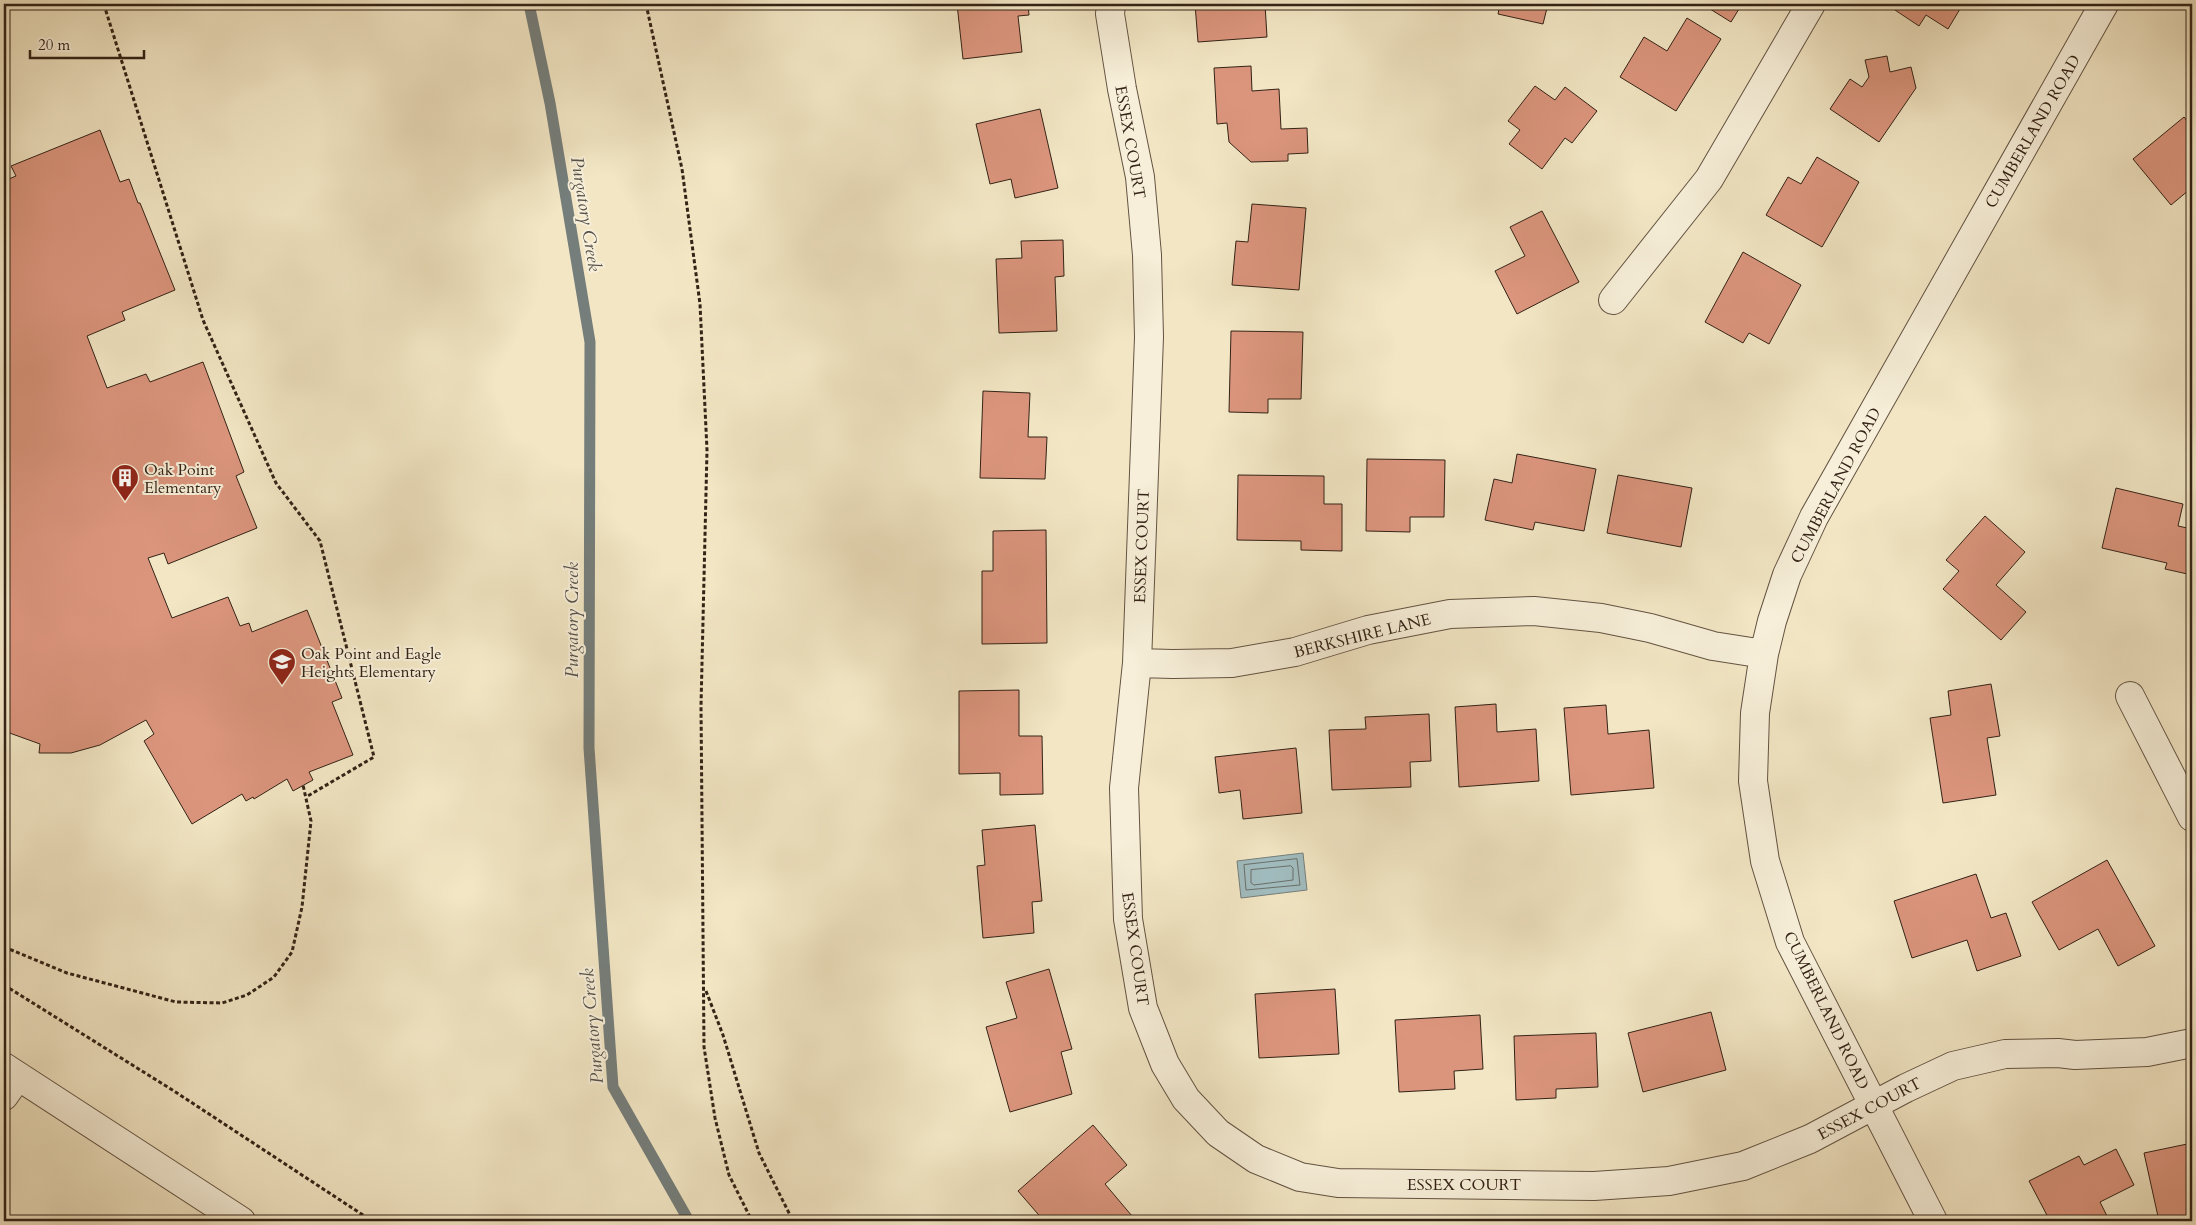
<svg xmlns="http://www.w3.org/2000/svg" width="2196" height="1225" viewBox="0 0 2196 1225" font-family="Cardo,serif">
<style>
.water{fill:#a1bcbf;stroke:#757e7b}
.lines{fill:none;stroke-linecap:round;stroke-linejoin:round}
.shore{stroke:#6a6f6a;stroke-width:1}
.stream{stroke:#757e7b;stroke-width:11}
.building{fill:#db957d;stroke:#332216}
.minor-casing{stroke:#635342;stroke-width:30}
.path{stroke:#332216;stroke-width:3;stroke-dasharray:4 2.5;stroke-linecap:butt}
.minor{stroke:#f7efd9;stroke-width:28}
.labels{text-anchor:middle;stroke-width:4;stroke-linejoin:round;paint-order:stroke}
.street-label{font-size:16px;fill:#332216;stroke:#f7efd9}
.poi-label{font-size:16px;fill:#332216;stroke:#f7efd9;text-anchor:start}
.water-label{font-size:18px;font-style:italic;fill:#545049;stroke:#f7efd9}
</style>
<rect width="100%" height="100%" fill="#f2e6c4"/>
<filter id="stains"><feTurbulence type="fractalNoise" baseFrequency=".004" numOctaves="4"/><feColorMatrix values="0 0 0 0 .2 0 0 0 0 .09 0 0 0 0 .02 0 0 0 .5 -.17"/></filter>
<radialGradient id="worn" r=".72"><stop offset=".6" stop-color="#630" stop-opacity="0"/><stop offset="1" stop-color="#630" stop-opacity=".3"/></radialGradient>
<path class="water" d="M1303 853 1307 890 1241 898 1237 861Z"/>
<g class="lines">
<path class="shore" d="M1297 859 1300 885 1246 890 1244 865Z
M1291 866 1293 868V880L1254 885 1251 883V870Z"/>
<path class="stream" d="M529 4 550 103 590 342 589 748 613 1087 689 1221"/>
</g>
<path class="building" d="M957 4H1028L1029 15 1018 16 1022 52 963 59Z
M1195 4H1265L1267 37 1198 42Z
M1500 4H1548L1543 24 1498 14Z
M1702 4H1742L1731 22Z
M1886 4H1963L1948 29 1926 15 1919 26Z
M1687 18 1721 39 1676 111 1620 77 1644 37 1667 51Z
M1887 56 1890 72 1911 67 1916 88 1879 142 1830 109 1850 79 1862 87 1869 77 1865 60Z
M1251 66 1252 91 1279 89 1281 129 1307 128 1308 153 1288 154V161L1251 162 1229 142 1227 123 1217 124 1214 68Z
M1535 86 1555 100 1565 87 1597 111 1572 143 1565 138 1542 169 1509 144 1520 130 1508 121Z
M1040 109 1058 188 1015 198 1011 179 990 184 976 124Z
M2184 117 2192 127V194L2189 190 2171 205 2133 159Z
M100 130 120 182 129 179 138 203H140L175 290 122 312 125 320 87 336 107 388 146 374 150 382 203 362 244 472 236 476 257 528 168 564 164 553 148 558 172 618 228 597 240 626 249 623 252 632 307 610 342 698 332 702 353 755 309 772 313 780 293 791 287 779 254 799 253 797 246 801 242 794 192 824 144 741 154 734 146 720 100 745 71 753H39L40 744 4 731V181L16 176 11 166Z
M1817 157 1859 182 1822 247 1766 215 1788 177 1801 184Z
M1252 204 1306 208 1299 290 1232 285 1236 241 1248 242Z
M1542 211 1579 282 1517 314 1495 271 1525 256 1510 227Z
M1063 240 1064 276 1055 277 1057 331 999 333 996 259 1022 258 1021 241Z
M1743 252 1801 285 1769 344 1749 333 1743 343 1705 322Z
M1231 331 1303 332 1301 399H1268V413L1229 412Z
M983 391 1030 393 1028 437H1047L1045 479 980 478Z
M1517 454 1596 469 1584 531 1535 522 1533 530 1485 520 1494 479 1512 483Z
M1367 459 1445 460 1444 517H1410V532L1366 531Z
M1238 475 1324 476V504H1342V551L1301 550V541L1237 540Z
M1618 475 1692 488 1681 547 1607 533Z
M2116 488 2183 504 2178 526 2192 529V575L2165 569 2167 563 2102 548Z
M1985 516 2025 552 1996 585 2026 612 2001 640 1943 589 1959 571 1946 560Z
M1046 530 1047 643 982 644V571H993V531Z
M1991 684 2000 736 1987 738 1996 795 1943 803 1930 718 1951 715 1948 691Z
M1019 690V736H1042L1043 794 1000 795V773L959 774V691Z
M1496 704 1497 732 1536 729 1539 781 1459 787 1455 707Z
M1606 705 1608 734 1649 730 1654 788 1571 795 1564 708Z
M1429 714 1431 761 1410 762 1411 787 1332 790 1329 730 1366 729 1365 717Z
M1296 748 1302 813 1243 819 1240 790 1219 793 1215 757Z
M1035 825 1042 901 1032 902 1034 933 983 938 977 866 985 865 982 830Z
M2107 860 2155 946 2118 966 2098 929 2059 950 2032 902Z
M1976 874 1991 918 2006 913 2021 956 1977 971 1967 940 1912 958 1894 901Z
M1049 969 1072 1049 1061 1052 1072 1094 1010 1112 986 1027 1017 1018 1006 982Z
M1335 989 1339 1054 1259 1058 1255 994Z
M1711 1012 1726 1070 1643 1092 1628 1033Z
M1480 1015 1483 1069 1454 1071 1455 1089 1399 1092 1395 1020Z
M1596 1033 1598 1087 1556 1089V1098L1516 1100 1514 1036Z
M1093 1125 1127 1165 1105 1184 1132 1216 1126 1221H1069L1067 1219 1065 1221H1044L1018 1191Z
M2192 1143V1214L2159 1221 2144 1153Z
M2116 1149 2134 1185 2100 1202 2107 1216 2096 1221H2050L2029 1181 2079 1156 2084 1165Z"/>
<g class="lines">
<defs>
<path id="minor" d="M1111 4 1110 14 1122 89 1140 177 1147 255 1149 337 1137 663 1124 788 1128 919 1143 1008 1165 1064 1186 1099 1218 1133 1256 1159 1300 1177 1338 1183 1594 1186 1669 1181 1743 1166 1810 1139 1906 1088 1953 1066 2005 1054 2058 1053 2075 1055 2147 1052 2192 1043
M1613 300 1709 179 1811 4
M1137 663 1173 664 1232 663 1295 652 1368 630 1450 614 1534 611 1601 618 1650 628 1713 646 1764 654
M2130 696 2192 817
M4 1067 241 1221
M4 1096 18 1076
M1933 1221 1790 942 1765 861 1753 781 1755 713 1764 654 1772 621 1787 575 1814 517 2104 4"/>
</defs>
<use href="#minor" class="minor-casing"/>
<path class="path" d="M105 4V8L203 320 276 483 320 541 374 757 306 797
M646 4 682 169 700 304 707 450 701 706 704 1047 715 1118 729 1175 752 1221
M4 947 67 973 176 1002 222 1003 247 995 274 977 292 952 302 907 311 821 303 785
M4 985 174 1091 372 1221
M706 991 723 1035 759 1153 793 1221"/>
<use href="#minor" class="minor"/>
</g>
<defs>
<symbol id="building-pin" viewBox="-11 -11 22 30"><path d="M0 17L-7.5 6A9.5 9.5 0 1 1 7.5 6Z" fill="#8f2418" stroke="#f7efd9"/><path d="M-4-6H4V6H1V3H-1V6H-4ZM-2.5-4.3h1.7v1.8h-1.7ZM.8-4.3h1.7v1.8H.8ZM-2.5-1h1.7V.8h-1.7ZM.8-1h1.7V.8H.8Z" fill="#fff"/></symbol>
<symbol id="school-pin" viewBox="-11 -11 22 30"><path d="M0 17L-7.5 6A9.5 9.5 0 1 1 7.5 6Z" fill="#8f2418" stroke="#f7efd9"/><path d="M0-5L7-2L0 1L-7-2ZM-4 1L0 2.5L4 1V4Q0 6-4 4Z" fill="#fff"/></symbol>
</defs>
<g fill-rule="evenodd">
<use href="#building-pin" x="109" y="462" width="32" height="43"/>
<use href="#school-pin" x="266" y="646" width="32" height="43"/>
</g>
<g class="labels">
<g class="street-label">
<text transform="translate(2032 131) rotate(-60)" y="6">CUMBERLAND ROAD</text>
<text transform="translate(1131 142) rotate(80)" y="6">ESSEX COURT</text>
<text transform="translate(1835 485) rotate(-62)" y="6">CUMBERLAND ROAD</text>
<text transform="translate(1141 546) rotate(-88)" y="6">ESSEX COURT</text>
<text transform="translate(1362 635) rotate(-14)" y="6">BERKSHIRE LANE</text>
<text transform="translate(1136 949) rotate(82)" y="6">ESSEX COURT</text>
<text transform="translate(1827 1010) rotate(64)" y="6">CUMBERLAND ROAD</text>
<text transform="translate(1869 1108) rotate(-28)" y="6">ESSEX COURT</text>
<text x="1464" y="1190">ESSEX COURT</text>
</g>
<g class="poi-label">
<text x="144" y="475">Oak Point<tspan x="144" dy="18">Elementary</tspan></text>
<text x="301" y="659">Oak Point and Eagle<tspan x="301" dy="18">Heights Elementary</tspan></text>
</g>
<g class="water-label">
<text transform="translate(586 214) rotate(81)" y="6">Purgatory Creek</text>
<text transform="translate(572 620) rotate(-90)" y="6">Purgatory Creek</text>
<text transform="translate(592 1026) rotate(-95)" y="6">Purgatory Creek</text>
</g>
</g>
<rect width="2196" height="1225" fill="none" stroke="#f2e6c4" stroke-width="20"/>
<rect x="5" y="5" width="2186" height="1215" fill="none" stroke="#332216" stroke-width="2.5"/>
<rect x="10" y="10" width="2176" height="1205" fill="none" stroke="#332216"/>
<path d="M30 50v8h114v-8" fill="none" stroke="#332216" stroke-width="2.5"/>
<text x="38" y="50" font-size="15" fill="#332216" stroke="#f7efd9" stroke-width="4" paint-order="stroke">20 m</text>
<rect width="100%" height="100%" filter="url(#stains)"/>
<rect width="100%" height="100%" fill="url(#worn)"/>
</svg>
